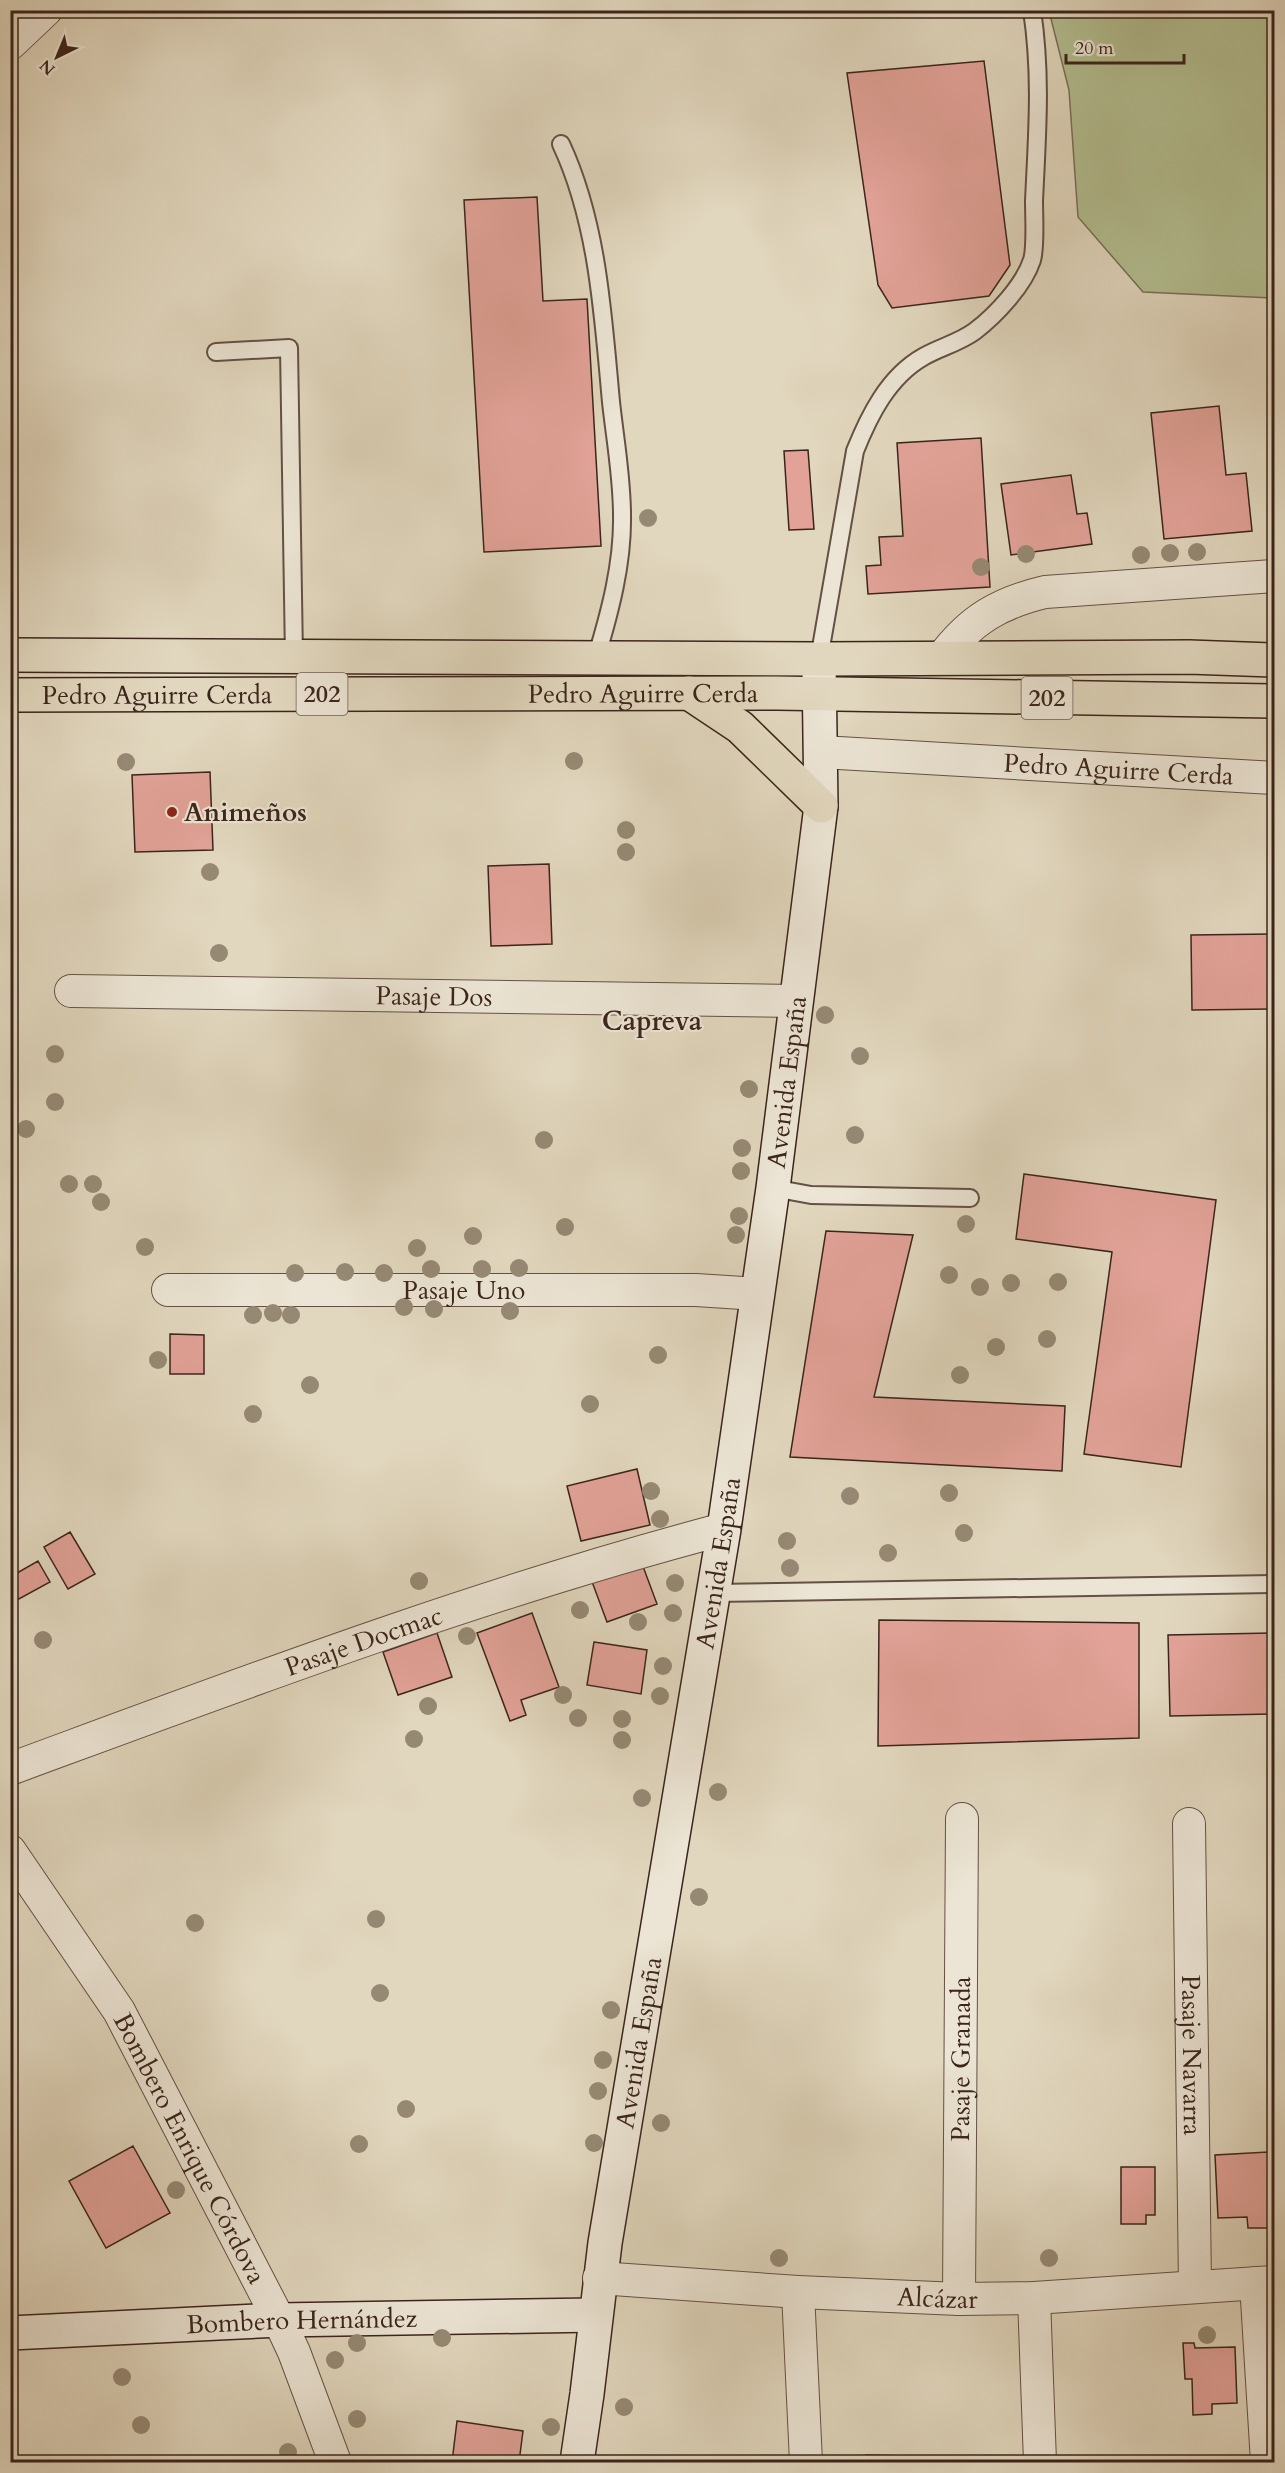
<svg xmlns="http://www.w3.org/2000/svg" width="1285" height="2473" viewBox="0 0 1285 2473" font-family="Cardo,serif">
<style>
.green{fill:#b3be91;stroke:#777156;stroke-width:1.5}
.building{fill:#e2a298;stroke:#3b241b;stroke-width:1.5}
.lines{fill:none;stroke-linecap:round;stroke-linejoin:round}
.lane-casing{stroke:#645144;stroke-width:20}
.street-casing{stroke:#645144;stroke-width:34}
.secondary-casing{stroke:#3b241b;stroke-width:36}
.highway-casing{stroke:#3b241b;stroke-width:36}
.lane{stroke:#ece5d5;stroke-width:16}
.street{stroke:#ece5d5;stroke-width:32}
.secondary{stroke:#ece5d5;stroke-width:33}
.highway{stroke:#e1d7be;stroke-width:33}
.tree{fill:#968974}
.poi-dot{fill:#8f2418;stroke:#ece5d5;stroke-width:2}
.labels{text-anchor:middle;stroke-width:4.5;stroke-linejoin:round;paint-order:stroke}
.shield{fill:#ece5d5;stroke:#705e53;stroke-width:1.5}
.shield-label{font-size:24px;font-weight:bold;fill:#3b241b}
.street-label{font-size:26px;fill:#3b241b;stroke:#ece5d5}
.poi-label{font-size:26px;font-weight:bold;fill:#3b241b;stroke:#ece5d5;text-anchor:start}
.neighbourhood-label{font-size:27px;font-weight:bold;fill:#3b241b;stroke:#ece5d5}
</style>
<rect width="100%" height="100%" fill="#e1d7be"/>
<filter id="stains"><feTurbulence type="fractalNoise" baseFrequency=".00333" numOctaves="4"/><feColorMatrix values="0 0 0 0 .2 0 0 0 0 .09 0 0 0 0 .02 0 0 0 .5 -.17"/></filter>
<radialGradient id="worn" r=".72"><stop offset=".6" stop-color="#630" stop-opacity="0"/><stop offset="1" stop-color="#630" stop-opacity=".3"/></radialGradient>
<path class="green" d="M1049 11H1274V298L1143 292 1078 217 1069 90Z"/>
<path class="building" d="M984 61 1010 265 989 296 892 308 878 285 847 73Z
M537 197 543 301 587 299 601 546 484 552 464 200Z
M1219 406 1226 475 1246 473 1252 531 1164 539 1151 413Z
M981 438 990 587 868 594 866 566 881 565 879 537 903 536 897 443Z
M808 450 814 529 789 530 784 451Z
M1071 475 1077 514 1087 513 1092 544 1011 555 1001 484Z
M210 772 213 850 135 852 132 775Z
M549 864 552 944 491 946 488 866Z
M1274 934V1009L1192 1010 1191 935Z
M1024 1174 1216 1200 1181 1467 1084 1454 1112 1252 1016 1239Z
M826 1231 913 1235 874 1397 1065 1406 1062 1471 790 1457Z
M170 1334 204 1335V1374H170Z
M637 1469 650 1525 581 1541 567 1486Z
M70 1532 95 1574 68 1589 44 1547Z
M38 1561 50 1582 17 1600 10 1588V1577Z
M641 1561 657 1604 607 1622 591 1579Z
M532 1613 559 1687 521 1700 526 1715 510 1721 477 1633Z
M879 1620 1139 1623V1738L878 1746Z
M437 1633 452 1677 398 1695 383 1652Z
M1274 1633V1714L1170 1716 1168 1635Z
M594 1642 647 1650 641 1694 587 1685Z
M133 2146 170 2213 106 2248 69 2181Z
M1268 2152 1271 2228H1248L1247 2217 1218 2218 1215 2155Z
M1121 2167H1155V2215H1146V2224H1121Z
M1183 2343H1194L1195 2348 1235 2347 1237 2403 1212 2404V2414L1193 2415 1192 2379H1185Z
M457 2421 523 2431 519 2462H452Z
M866 2455 904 2456V2462H866Z"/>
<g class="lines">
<defs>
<path id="lane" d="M561 144C598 223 603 316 611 402 615 439 622 477 622 515 623 563 610 612 596 658
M216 352 289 348 294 657
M819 659 855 451C869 416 888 377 923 357 940 347 959 343 975 331 996 315 1024 285 1032 260 1036 247 1034 216 1034 201 1037 135 1042 77 1032 10
M773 1188 811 1195 970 1198
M714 1593 1274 1584"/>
<g id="street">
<path d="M10 44 46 10"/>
<path d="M942 658C970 620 999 603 1045 592L1274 576"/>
<path id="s1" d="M821 752 1274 778"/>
<path id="s2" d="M71 991 796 1001"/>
<path id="s3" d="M168 1290H696L758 1294"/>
<path id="s4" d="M10 1769C246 1682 481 1593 724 1529"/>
<path id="s5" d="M1189 1824 1195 2286"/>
<path id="s6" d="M10 1851 119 2011 279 2320 294 2352 335 2462"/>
<path id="s7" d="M599 2278 798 2292 959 2299 1034 2298 1274 2282"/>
<path d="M1256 2283 1267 2462"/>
<path d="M798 2292 806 2462"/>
<path d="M1034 2298 1040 2462"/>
<path id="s8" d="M959 2299 962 1819"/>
</g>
<g id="secondary">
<path id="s9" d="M10 2333 279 2320 595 2315"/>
<path id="s10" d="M577 2462 587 2394 605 2243 724 1529 773 1188 821 806 819 665"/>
</g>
<g id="highway">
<path d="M10 655 819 659 1189 657 1274 660"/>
<path d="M689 693 740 727 821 806"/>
<path id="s11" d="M10 695 777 693 1274 701"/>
</g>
</defs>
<use href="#lane" class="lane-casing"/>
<use href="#street" class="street-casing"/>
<use href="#secondary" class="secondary-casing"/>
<use href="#highway" class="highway-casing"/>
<use href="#lane" class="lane"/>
<use href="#street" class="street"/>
<use href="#secondary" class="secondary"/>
<use href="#highway" class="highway"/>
</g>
<g class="tree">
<circle cx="648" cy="518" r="9"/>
<circle cx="1197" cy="552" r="9"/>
<circle cx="1170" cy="553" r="9"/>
<circle cx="1026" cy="554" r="9"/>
<circle cx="1141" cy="555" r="9"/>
<circle cx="981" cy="567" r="9"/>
<circle cx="574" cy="761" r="9"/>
<circle cx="126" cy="762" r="9"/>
<circle cx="626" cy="830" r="9"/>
<circle cx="626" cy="852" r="9"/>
<circle cx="210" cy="872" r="9"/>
<circle cx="219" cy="953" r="9"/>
<circle cx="825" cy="1015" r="9"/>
<circle cx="55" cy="1054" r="9"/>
<circle cx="860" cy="1056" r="9"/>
<circle cx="749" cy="1089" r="9"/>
<circle cx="55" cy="1102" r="9"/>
<circle cx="26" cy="1129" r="9"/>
<circle cx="855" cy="1135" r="9"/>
<circle cx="544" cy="1140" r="9"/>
<circle cx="742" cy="1148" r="9"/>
<circle cx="741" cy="1171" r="9"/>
<circle cx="69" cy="1184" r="9"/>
<circle cx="93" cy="1184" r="9"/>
<circle cx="101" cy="1202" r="9"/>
<circle cx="739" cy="1216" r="9"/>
<circle cx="966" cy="1224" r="9"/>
<circle cx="565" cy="1227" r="9"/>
<circle cx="736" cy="1235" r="9"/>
<circle cx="473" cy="1236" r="9"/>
<circle cx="145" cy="1247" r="9"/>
<circle cx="417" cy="1248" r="9"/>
<circle cx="519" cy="1268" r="9"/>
<circle cx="431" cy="1269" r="9"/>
<circle cx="482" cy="1269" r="9"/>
<circle cx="345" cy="1272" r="9"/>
<circle cx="295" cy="1273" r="9"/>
<circle cx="384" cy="1273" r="9"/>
<circle cx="949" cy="1275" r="9"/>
<circle cx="1058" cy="1282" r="9"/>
<circle cx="1011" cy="1283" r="9"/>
<circle cx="980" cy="1287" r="9"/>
<circle cx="404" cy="1307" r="9"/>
<circle cx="434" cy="1309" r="9"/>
<circle cx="510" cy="1311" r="9"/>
<circle cx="273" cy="1313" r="9"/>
<circle cx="253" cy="1315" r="9"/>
<circle cx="291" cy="1315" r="9"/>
<circle cx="1047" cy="1339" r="9"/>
<circle cx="996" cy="1347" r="9"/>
<circle cx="658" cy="1355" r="9"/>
<circle cx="158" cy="1360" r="9"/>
<circle cx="960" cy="1375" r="9"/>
<circle cx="310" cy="1385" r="9"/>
<circle cx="590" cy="1404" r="9"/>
<circle cx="253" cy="1414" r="9"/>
<circle cx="651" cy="1491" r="9"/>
<circle cx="949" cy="1493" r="9"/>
<circle cx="850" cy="1496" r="9"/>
<circle cx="660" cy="1519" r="9"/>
<circle cx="964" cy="1533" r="9"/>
<circle cx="787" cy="1541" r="9"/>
<circle cx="888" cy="1553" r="9"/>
<circle cx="790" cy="1568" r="9"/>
<circle cx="419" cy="1581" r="9"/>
<circle cx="675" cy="1583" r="9"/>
<circle cx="580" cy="1610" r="9"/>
<circle cx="673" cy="1613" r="9"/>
<circle cx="638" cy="1622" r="9"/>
<circle cx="467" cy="1636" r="9"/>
<circle cx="43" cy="1640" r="9"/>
<circle cx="663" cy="1666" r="9"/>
<circle cx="563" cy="1695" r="9"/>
<circle cx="660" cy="1696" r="9"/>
<circle cx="428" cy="1706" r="9"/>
<circle cx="578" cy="1718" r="9"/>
<circle cx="622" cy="1719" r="9"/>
<circle cx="414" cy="1739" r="9"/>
<circle cx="622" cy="1740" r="9"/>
<circle cx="718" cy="1792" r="9"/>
<circle cx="642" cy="1798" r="9"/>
<circle cx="699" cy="1897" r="9"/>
<circle cx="376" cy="1919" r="9"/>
<circle cx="195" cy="1923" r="9"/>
<circle cx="380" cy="1993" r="9"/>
<circle cx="611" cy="2010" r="9"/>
<circle cx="603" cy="2060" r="9"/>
<circle cx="598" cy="2091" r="9"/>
<circle cx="406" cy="2109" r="9"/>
<circle cx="661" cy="2123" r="9"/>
<circle cx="594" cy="2143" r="9"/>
<circle cx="359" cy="2144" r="9"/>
<circle cx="176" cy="2190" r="9"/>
<circle cx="779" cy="2258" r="9"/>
<circle cx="1049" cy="2258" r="9"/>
<circle cx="1207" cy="2335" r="9"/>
<circle cx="442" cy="2338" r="9"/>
<circle cx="357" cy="2343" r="9"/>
<circle cx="335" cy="2360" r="9"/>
<circle cx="122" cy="2377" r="9"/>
<circle cx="624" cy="2407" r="9"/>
<circle cx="357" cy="2419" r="9"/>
<circle cx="141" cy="2425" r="9"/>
<circle cx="551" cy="2427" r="9"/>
<circle cx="288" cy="2452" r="9"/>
</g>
<circle class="poi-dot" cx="172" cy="812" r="6"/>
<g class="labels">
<g class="shield">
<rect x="296.5" y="673" width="51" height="42" rx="4.5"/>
<rect x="1021.5" y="677" width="51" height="42" rx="4.5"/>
</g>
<g class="shield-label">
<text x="322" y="702">202</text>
<text x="1047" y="706">202</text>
</g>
<g class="street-label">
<text dy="9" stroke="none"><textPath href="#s11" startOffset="633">Pedro Aguirre Cerda</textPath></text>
<text dy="9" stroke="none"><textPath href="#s11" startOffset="147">Pedro Aguirre Cerda</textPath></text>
<text dy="9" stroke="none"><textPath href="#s1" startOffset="298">Pedro Aguirre Cerda</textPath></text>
<text dy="9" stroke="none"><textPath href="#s2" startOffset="363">Pasaje Dos</textPath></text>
<text dy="9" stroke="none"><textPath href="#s10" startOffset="1396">Avenida España</textPath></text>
<text dy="9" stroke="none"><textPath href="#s3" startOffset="296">Pasaje Uno</textPath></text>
<text dy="9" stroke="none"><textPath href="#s10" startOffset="910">Avenida España</textPath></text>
<text dy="9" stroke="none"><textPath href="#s4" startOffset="376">Pasaje Docmac</textPath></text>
<text dy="9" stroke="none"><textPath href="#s10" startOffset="424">Avenida España</textPath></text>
<text dy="9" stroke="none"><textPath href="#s5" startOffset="231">Pasaje Navarra</textPath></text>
<text dy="9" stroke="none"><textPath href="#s8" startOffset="240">Pasaje Granada</textPath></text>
<text dy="9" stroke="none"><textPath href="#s6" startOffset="348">Bombero Enrique Córdova</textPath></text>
<text dy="9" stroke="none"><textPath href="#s7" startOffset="339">Alcázar</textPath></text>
<text dy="9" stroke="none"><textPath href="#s9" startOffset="292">Bombero Hernández</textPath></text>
</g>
<g class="poi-label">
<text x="184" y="821">Animeños</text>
</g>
<g class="neighbourhood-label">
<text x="652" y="1030">Capreva</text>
</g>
</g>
<rect width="1285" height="2473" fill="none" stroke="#e1d7be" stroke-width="36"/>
<rect x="12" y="12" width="1261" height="2449" fill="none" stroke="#3b241b" stroke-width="3"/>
<rect x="18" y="18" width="1249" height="2437" fill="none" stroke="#3b241b" stroke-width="1.5"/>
<g transform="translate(57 57) rotate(223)" stroke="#ece5d5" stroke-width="4.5" paint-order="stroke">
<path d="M0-4.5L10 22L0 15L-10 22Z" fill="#3b241b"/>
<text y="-9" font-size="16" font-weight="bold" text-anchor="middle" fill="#3b241b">N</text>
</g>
<path d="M1066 54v9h118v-9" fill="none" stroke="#3b241b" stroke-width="3"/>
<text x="1075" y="54" font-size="18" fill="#3b241b" stroke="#ece5d5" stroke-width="4.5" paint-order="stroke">20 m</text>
<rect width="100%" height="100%" filter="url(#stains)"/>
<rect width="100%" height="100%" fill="url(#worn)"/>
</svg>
